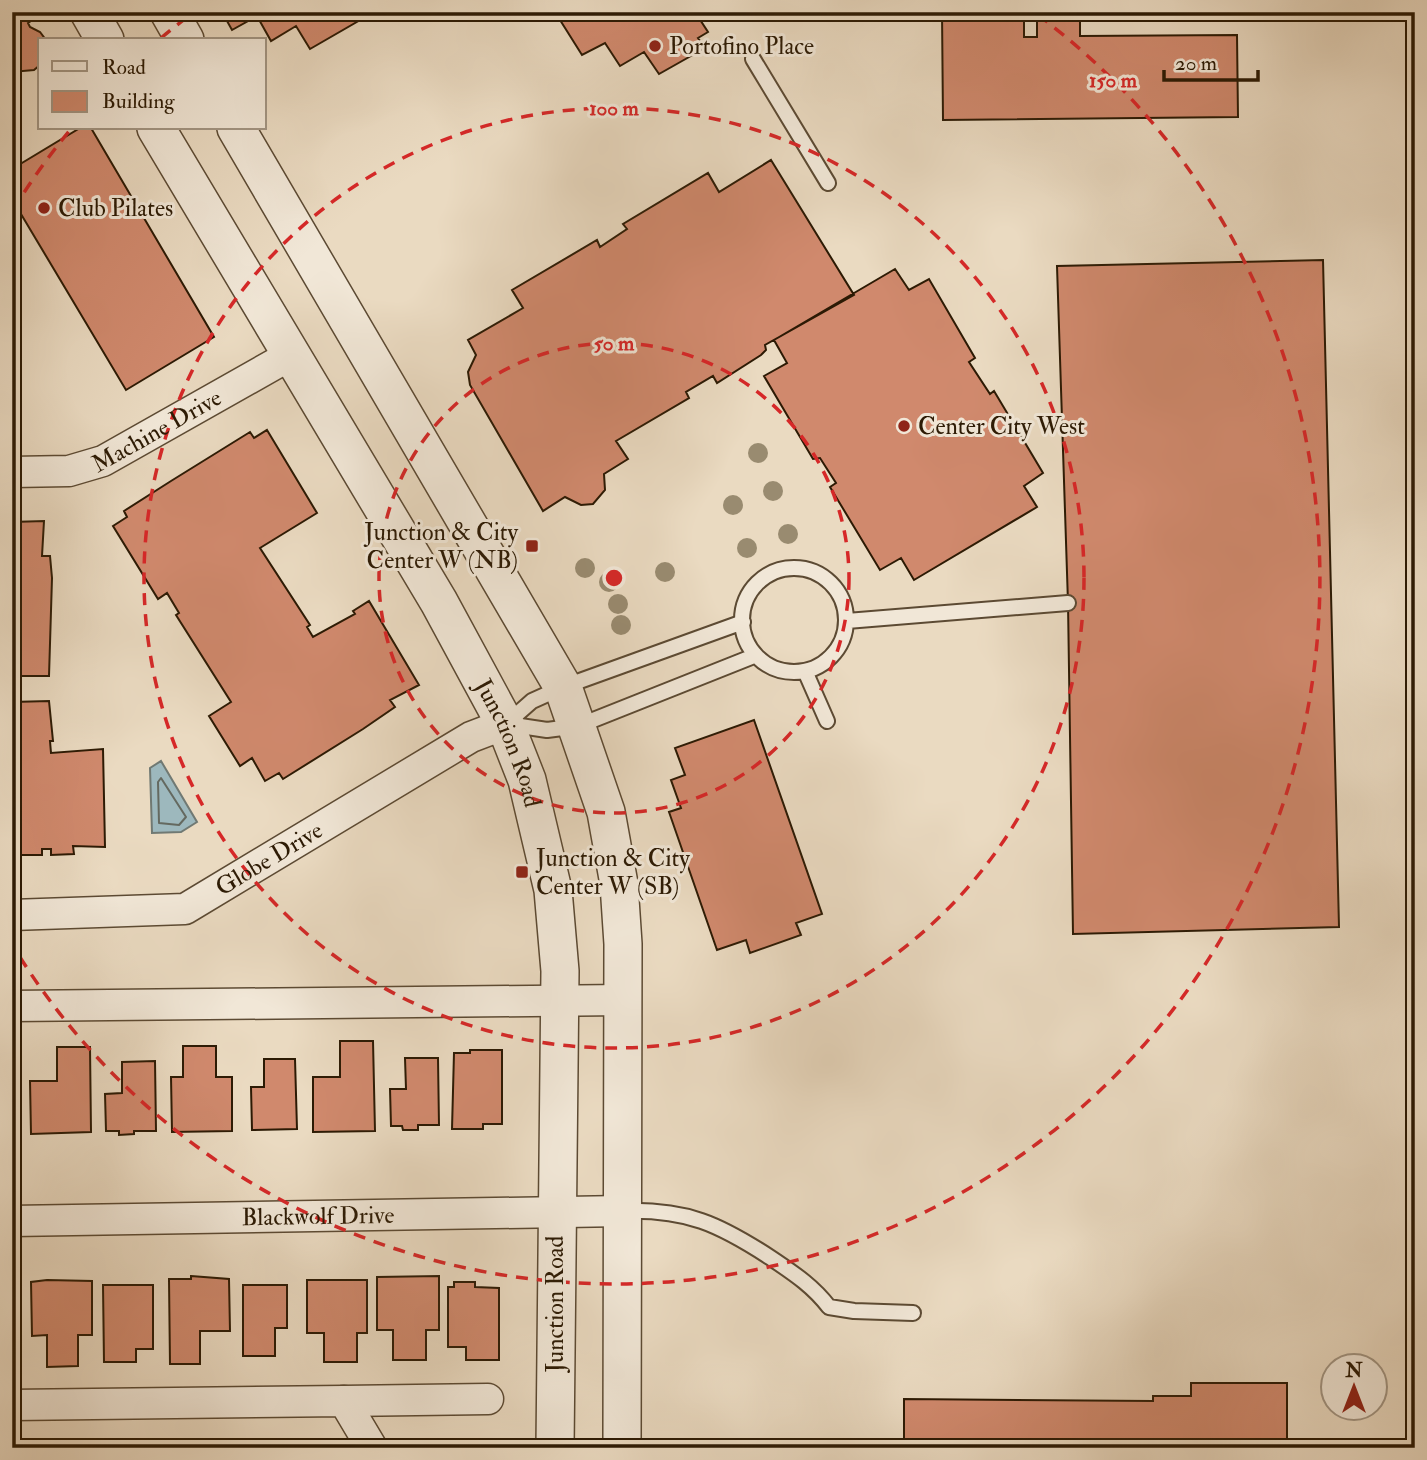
<svg xmlns="http://www.w3.org/2000/svg" width="1427" height="1460" viewBox="0 0 1427 1460" font-family="'IM FELL Double Pica',serif">
<style>
.water{fill:#9db8bd;stroke:#707973;stroke-width:2}
.lines{fill:none;stroke-linecap:round;stroke-linejoin:round}
.shore{stroke:#646960;stroke-width:2}
.building{fill:#d0896d;stroke:#2c1a04;stroke-width:2}
.service-casing{stroke:#5c4a33;stroke-width:18}
.minor-casing{stroke:#5c4a33;stroke-width:33}
.tertiary-casing{stroke:#5c4a33;stroke-width:40}
.service{stroke:#f1e7d7;stroke-width:14}
.minor{stroke:#f1e7d7;stroke-width:30}
.tertiary{stroke:#f1e7d7;stroke-width:37}
.tree{fill:#998b70}
.ring{fill:none;stroke:#d62828;stroke-width:3.5;stroke-dasharray:12 9}
.poi-dot{fill:#8f2418;stroke:#f1e7d7;stroke-width:2.5}
.labels{text-anchor:middle;stroke-width:6;stroke-linejoin:round;paint-order:stroke}
.poi-label{font-size:24px;fill:#2c1a04;stroke:#f1e7d7;text-anchor:start}
.street-label{font-size:24px;fill:#2c1a04;stroke:#f1e7d7}
.centre{fill:#d62828;stroke:#f1e7d7;stroke-width:3.5}
.ring-label{font-size:21px;text-anchor:middle;font-weight:bold;fill:#d62828;stroke:#f1e7d7;stroke-width:6;stroke-linejoin:round;paint-order:stroke}
</style>
<rect width="100%" height="100%" fill="#eadac1"/>
<filter id="stains"><feTurbulence type="fractalNoise" baseFrequency=".00286" numOctaves="4"/><feColorMatrix values="0 0 0 0 .2 0 0 0 0 .09 0 0 0 0 .02 0 0 0 .5 -.17"/></filter>
<radialGradient id="worn" r=".72"><stop offset=".6" stop-color="#630" stop-opacity="0"/><stop offset="1" stop-color="#630" stop-opacity=".3"/></radialGradient>
<path class="water" d="M161 761 197 822 181 832 152 833 150 768Z"/>
<g class="lines">
<path class="shore" d="M161 778 186 817 179 825 159 823 158 782Z"/>
</g>
<path class="building" d="M12 12H26L31 21 28 23 30 27 40 32 46 40H40V65L34 70 12 72Z
M222 12H374L310 49 296 26 271 41 257 16 232 30Z
M555 12H695L708 32 698 38 705 48 659 74 644 52 620 66 605 43 582 55Z
M942 12H1024V37H1037V12H1080V36L1237 35 1238 117 943 120Z
M80 128H91L214 337 126 390 12 199V169Z
M771 160 854 295 765 345 766 350 761 355 717 383 713 376 686 392 689 398 616 441 628 459 604 474 605 490 593 504 581 505 565 497 543 511 470 385 468 372 476 355 468 340 523 308 512 290 597 240 600 247 627 229 623 224 708 173 719 192Z
M1323 260 1339 927 1073 934 1068 603 1057 266Z
M895 269 909 290 929 279 975 358 969 362 990 394 994 391 1043 473 1024 486 1037 507 914 580 901 558 880 570 830 487 836 483 820 458 813 459 764 376 787 363 774 340Z
M267 430 317 513 260 548 310 625 307 627 313 637 355 614 353 611 369 601 419 685 390 700 395 707 363 729 283 779 279 773 265 781 252 758 240 766 209 716 231 702 176 615 179 613 167 593 158 599 113 526 127 517 124 511 171 481 250 432 254 438Z
M44 521 42 556H50L52 578 49 676H12V522Z
M49 701 53 741H50L51 753 103 749 105 847 73 846 74 854 51 855V849H42V855H19V852L12 853V702Z
M754 720 822 914 796 923 801 935 750 953 746 940 717 950 669 812 681 808 671 780 685 775 675 748Z
M340 1041H373L375 1131 313 1132V1077H340Z
M183 1046H216V1077H232V1131L172 1132 171 1077H183Z
M57 1047H90L91 1132 31 1134 30 1081H57Z
M470 1050H502V1124H483V1129H452L454 1053H470Z
M405 1058H438L439 1125H418V1130H403L402 1126H391L390 1089H406Z
M264 1059H295L297 1129 252 1130 251 1087H264Z
M155 1061 156 1131H134V1134L119 1135V1131H106L105 1094 122 1093V1062Z
M191 1276 229 1279 230 1331H200V1364H170L169 1279H191Z
M439 1276V1330H426V1360H393V1330H377V1277Z
M47 1280 92 1281V1335H78V1366L47 1367V1335L32 1336 31 1282Z
M307 1280H367V1333H357V1362H324V1333H307Z
M454 1282H475V1287L499 1288V1360H466V1347H448V1287H454Z
M103 1285H153V1349H136V1362H104Z
M243 1285H287V1328H275V1356H243Z
M12 1292H18V1331H12Z
M1191 1383H1287V1448H904V1399L1153 1401V1396H1191Z"/>
<g class="lines">
<defs>
<path id="service" d="M753 59 828 183
M742 620a52 52 0 1 1 104 0a52 52 0 1 1-104 0Z
M847 621 1068 603
M805 671 827 721
M507 723 532 701 563 687 743 622
M507 724 547 730 578 726 754 656
M623 1211C687 1209 719 1224 771 1258 793 1273 812 1285 829 1307L854 1311 913 1313"/>
<g id="minor">
<path id="s1" d="M12 472 69 471 103 461 289 356"/>
<path id="s2" d="M12 915 185 909 471 737 505 724"/>
<path d="M12 1006 624 1000"/>
<path id="s3" d="M12 1221 623 1211"/>
<path d="M344 1401 488 1399"/>
<path d="M12 1405 344 1401 372 1448"/>
</g>
<g id="tertiary">
<path d="M89 12 105 40"/>
<path d="M169 12 185 40"/>
<path id="s4" d="M156 128 439 602 505 724 527 780 553 890 560 971 555 1448"/>
<path d="M236 128 563 687 606 812 619 884 623 944 622 1448"/>
</g>
</defs>
<use href="#service" class="service-casing"/>
<use href="#minor" class="minor-casing"/>
<use href="#tertiary" class="tertiary-casing"/>
<use href="#service" class="service"/>
<use href="#minor" class="minor"/>
<use href="#tertiary" class="tertiary"/>
</g>
<g class="tree">
<circle cx="758" cy="453" r="10"/>
<circle cx="773" cy="491" r="10"/>
<circle cx="733" cy="505" r="10"/>
<circle cx="788" cy="534" r="10"/>
<circle cx="747" cy="548" r="10"/>
<circle cx="585" cy="568" r="10"/>
<circle cx="665" cy="572" r="10"/>
<circle cx="609" cy="582" r="10"/>
<circle cx="618" cy="604" r="10"/>
<circle cx="621" cy="625" r="10"/>
</g>
<g class="ring">
<circle cx="614" cy="578" r="235"/>
<circle cx="614" cy="578" r="470"/>
<path d="M13 210A705 705 0 0 1 70 130M161 38A705 705 0 0 1 190 15M1038 15A705 705 0 1 1 13 946"/>
</g>
<g class="poi-dot">
<circle cx="655" cy="46" r="7"/>
<circle cx="44" cy="208" r="7"/>
<circle cx="904" cy="426" r="7"/>
<rect x="525" y="539" width="14" height="14" rx="3.5"/>
<rect x="515" y="865" width="14" height="14" rx="3.5"/>
</g>
<g class="labels">
<g class="poi-label">
<text x="669" y="54">Portofino Place</text>
<text x="58" y="216">Club Pilates</text>
<text x="918" y="434">Center City West</text>
<text x="518" y="540" text-anchor="end">Junction &amp; City<tspan x="518" dy="28">Center W (NB)</tspan></text>
<text x="536" y="866">Junction &amp; City<tspan x="536" dy="28">Center W (SB)</tspan></text>
</g>
<g class="street-label">
<text dy="8" stroke="none"><textPath href="#s1" startOffset="154">Machine Drive</textPath></text>
<text dy="8" stroke="none"><textPath href="#s4" startOffset="710">Junction Road</textPath></text>
<text dy="8" stroke="none"><textPath href="#s2" startOffset="271">Globe Drive</textPath></text>
<text dy="8" stroke="none"><textPath href="#s3" startOffset="306">Blackwolf Drive</textPath></text>
<text transform="translate(555 1304) rotate(-90)" y="8">Junction Road</text>
</g>
</g>
<circle cx="614" cy="578" r="10" class="centre"/>
<g class="ring-label">
<text x="1113" y="87">150 m</text>
<text x="614" y="115">100 m</text>
<text x="614" y="350">50 m</text>
</g>
<rect width="1427" height="1460" fill="none" stroke="#eadac1" stroke-width="42"/>
<rect x="14" y="14" width="1399" height="1432" fill="none" stroke="#2c1a04" stroke-width="3.5"/>
<rect x="21" y="21" width="1385" height="1418" fill="none" stroke="#2c1a04" stroke-width="2"/>
<rect x="38" y="38" width="228" height="91" fill="#f1e7d7" stroke="#a29583" stroke-width="2"/>
<rect x="52" y="61" width="35" height="10" fill="#f1e7d7" stroke="#a29583" stroke-width="2"/>
<text x="102" y="74" font-size="21" fill="#2c1a04">Road</text>
<rect x="52" y="91" width="35" height="21" fill="#d0896d" stroke="#a29583" stroke-width="2"/>
<text x="102" y="108" font-size="21" fill="#2c1a04">Building</text>
<g transform="translate(1354 1387)"><circle r="33" fill="#f1e7d7" stroke="#a29583" stroke-width="2"/>
<path d="M0-5L12 26L0 18L-12 26Z" fill="#8f2418"/>
<text y="-10" font-size="19" font-weight="bold" text-anchor="middle" fill="#2c1a04">N</text>
</g>
<path d="M1164 70v10h94v-10" fill="none" stroke="#2c1a04" stroke-width="3.5"/>
<text x="1175" y="70" font-size="21" fill="#2c1a04" stroke="#f1e7d7" stroke-width="5" paint-order="stroke">20 m</text>
<rect width="100%" height="100%" filter="url(#stains)"/>
<rect width="100%" height="100%" fill="url(#worn)"/>
</svg>
